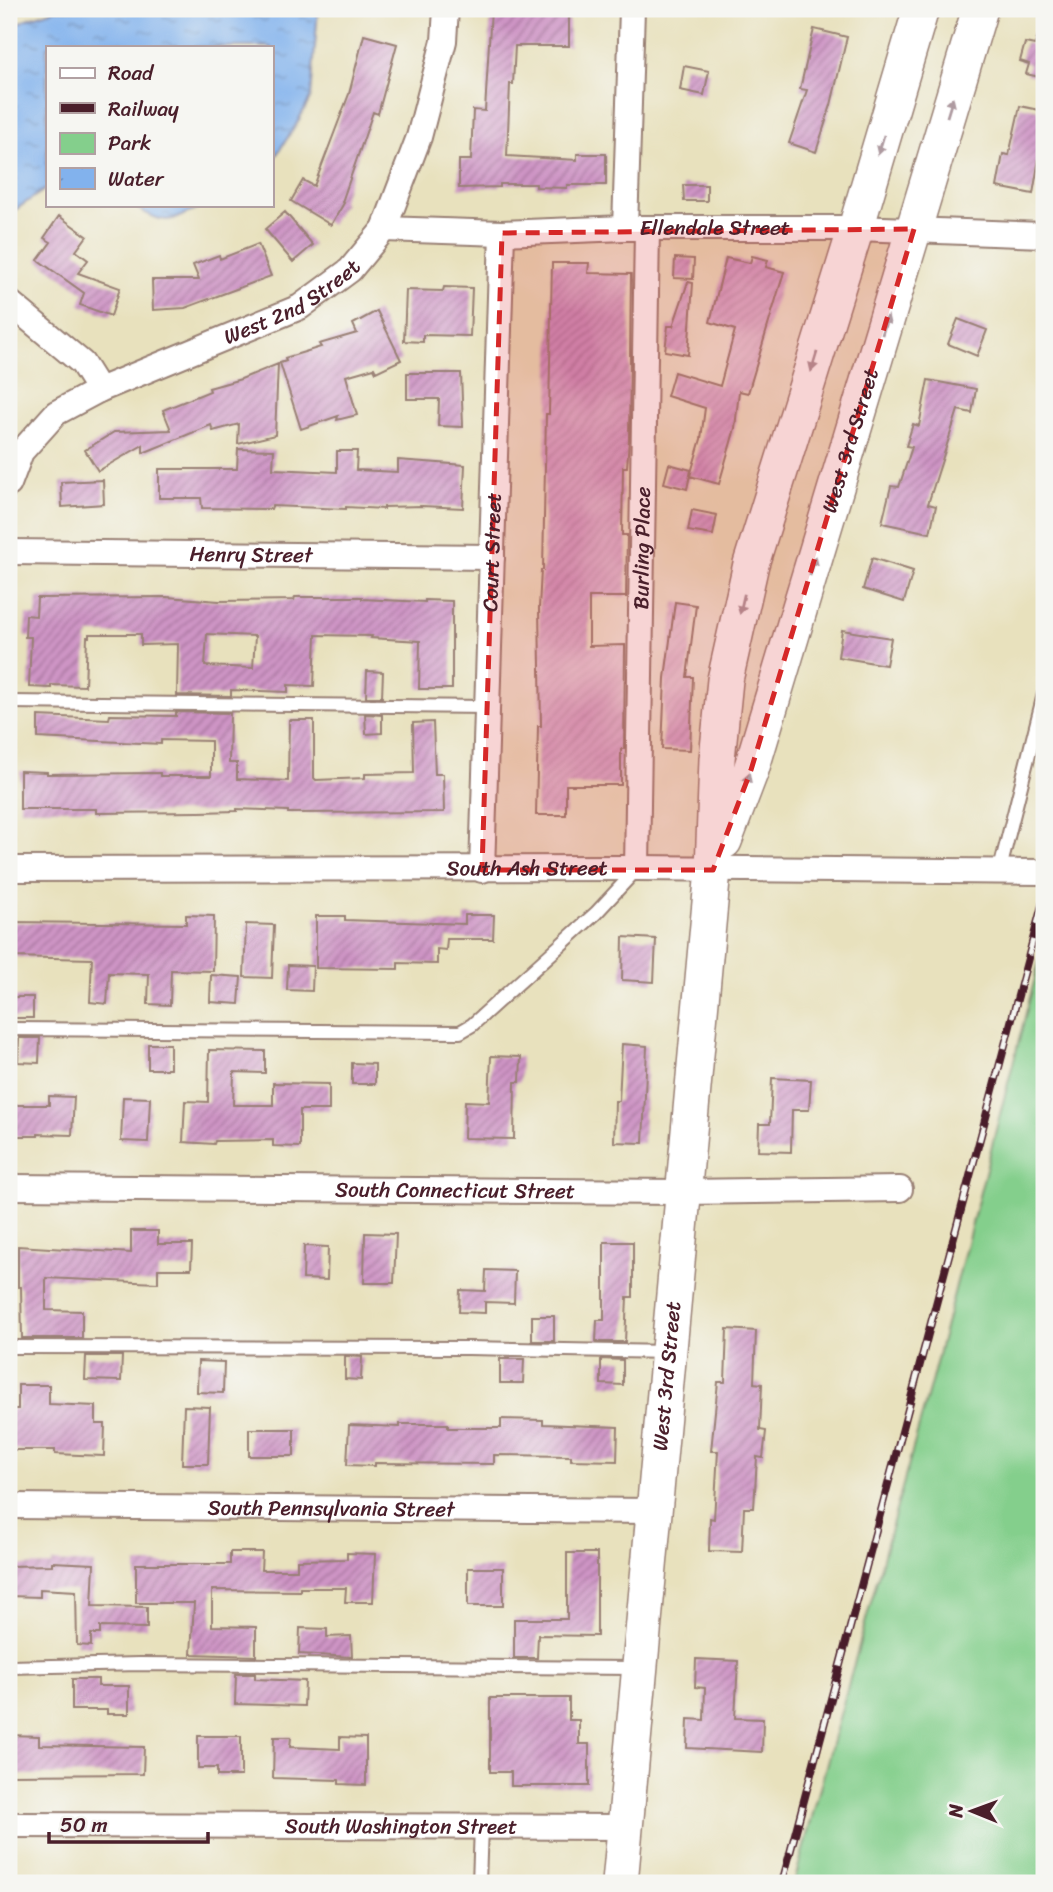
<svg xmlns="http://www.w3.org/2000/svg" width="1053" height="1892" viewBox="0 0 1053 1892" font-family="Sriracha,sans-serif">
<style>
.green{fill:#84cf8c;stroke:#67775c;stroke-width:2}
.water{fill:url(#water-ripples);stroke:#66688c;stroke-width:2}
.building{fill:url(#building-hatch);fill-rule:evenodd}
.lines{fill:none;stroke-linecap:round;stroke-linejoin:round}
.lane-casing{stroke:#998074;stroke-width:16}
.street-casing{stroke:#998074;stroke-width:28}
.secondary-casing{stroke:#998074;stroke-width:38}
.lane{stroke:#fff;stroke-width:12}
.street{stroke:#fff;stroke-width:24}
.secondary{stroke:#fff;stroke-width:35}
.rail-casing{stroke:#4a1f2b;stroke-width:8}
.rail{stroke:#f6f6f2;stroke-width:5;stroke-dasharray:16;stroke-linecap:butt}
.oneway{fill:#ae9aa0}
.marked{fill:#d62828;fill-opacity:0.2;stroke:#d62828;stroke-width:5;stroke-dasharray:14 9;stroke-linejoin:round}
.labels{text-anchor:middle;stroke-width:6;stroke-linejoin:round;paint-order:stroke}
.street-label{font-size:21px;fill:#4a1f2b;stroke:#f6f6f2}
</style>
<defs>
<pattern id="water-ripples" width="26" height="14" patternUnits="userSpaceOnUse" patternTransform="scale(1.75)"><rect width="26" height="14" fill="#82b2ed"/><path d="M2 4q2-2 4 0t4 0M15 11q2-2 4 0t4 0" fill="none" stroke="#6c90c0"/></pattern>
<pattern id="building-hatch" width="6" height="6" patternUnits="userSpaceOnUse" patternTransform="scale(1.75)"><rect width="6" height="6" fill="#ce94c5"/><path d="M-1 1l2-2M0 6l6-6M5 7l2-2" fill="none" stroke="#a978a0"/></pattern>
</defs>
<rect width="100%" height="100%" fill="#f6f6f2"/>
<filter id="ink" filterUnits="userSpaceOnUse"><feTurbulence type="fractalNoise" baseFrequency=".0143" numOctaves="2"/><feDisplacementMap in="SourceGraphic" scale="14" xChannelSelector="R" yChannelSelector="G"/><feConvolveMatrix kernelMatrix="1 2 1 2 8 2 1 2 1" color-interpolation-filters="sRGB"/></filter>
<filter id="wash" filterUnits="userSpaceOnUse"><feTurbulence type="fractalNoise" baseFrequency=".00686" numOctaves="4" result="noise"/><feDisplacementMap in="SourceGraphic" scale="28" xChannelSelector="R" yChannelSelector="G"/><feGaussianBlur stdDeviation="1.57" result="paint"/><feColorMatrix in="noise" values="0 0 0 0 0 0 0 0 0 0 0 0 0 0 0 0 0 1.4 0 .05"/><feComposite in="paint" operator="in"/></filter>
<g filter="url(#wash)">
<rect width="100%" height="100%" fill="#e8e1bd"/>
<path class="green" d="M1044 943V1883H794L932 1379Z"/>
<path class="water" d="M57 9H318L311 97 296 125 271 163V47H47V188L9 214V29L27 19Z
M132 205H204C170 222 166 227 132 205Z"/>
<g id="blocks">
<path class="building" d="M491 9H569V46H515L513 84H510L507 156 577 160V154H606V185H567V188L536 187V184H500V187L459 188V160H471L473 110 485 111Z
M1040 28H1044V78L1026 74 1029 64 1020 61 1025 43 1035 45Z
M814 29 847 37 831 105 816 152 789 143 807 90 800 89Z
M364 35 397 44 378 114 373 112 342 202 344 203 331 225 291 201 303 180 314 186 349 94Z
M684 66 709 71 704 95 680 90Z
M1020 106 1044 111V129L1033 194 997 187 1003 154 1009 155Z
M683 185H707V201H684Z
M285 212 313 245 293 262 265 229Z
M59 216 87 236 76 251 88 260 78 273 120 288 111 316 80 305 84 293 38 260 51 242 44 238Z
M258 244 271 276 185 308 153 310 152 280H199L193 265 219 255 220 259Z
M752 256 768 260 766 267 784 272 748 393 739 391 735 428 719 484 690 476 701 439 705 408 667 396 674 372 720 386 735 330 710 322 726 258 750 263Z
M675 258 694 259 693 279 674 278Z
M552 263H589L588 273 631 274 629 439 627 467H623L622 535H627L626 597H589V646L625 645 624 749H621V785H566V815H536L538 726H541L539 608 541 570H543L546 414H549Z
M688 282 693 283 688 355 665 351 668 326H673Z
M444 287 472 288 470 336 423 335V342L404 341 406 290 443 291Z
M377 311 401 360 376 372 374 368 346 376 357 415 337 420 338 416 301 429 280 363 286 361 285 358 321 347 319 344 357 333 353 324Z
M958 319 987 330 977 356 948 344Z
M278 364 275 435 238 444 239 424 213 431 211 425 143 453V445L98 471 85 450 114 432 171 430 163 410 210 391 209 388 241 379Z
M407 373H461L463 427 438 426 439 399H407Z
M928 380 976 389 972 413 958 410 928 504 936 506 930 533 882 523 891 486 899 487 912 447 906 446 913 424 919 426Z
M238 449 274 450 273 469 337 472V451H357L356 470 398 472V460L465 465 463 508 422 506 384 507V509L346 507V509L272 506 271 509 202 508 201 498H159V469H237Z
M669 464 691 470 687 489 664 483Z
M103 480 104 504 62 507 61 482Z
M692 510 717 515 713 535 688 531Z
M872 558 913 571 904 602 863 589Z
M167 597 219 601 294 600 295 597H362V599L425 602V600L452 601V689H419L420 641 371 638 372 636 316 635 314 686 288 685V692L231 690V696L177 695 178 644 141 645V634H89V637H87L85 686 51 685V688L29 687 31 637H25L26 615 36 616 37 598ZM207 634 255 636 253 668 205 666Z
M675 602 696 605 687 677H693L690 750 662 749 665 678Z
M842 630 891 638 886 665 838 657Z
M367 671 383 672 382 697H366Z
M176 712 230 713 229 763H237V779L288 781 289 720H314V778L316 780 365 778V774L414 773 413 723 433 722 435 774H443L444 812 288 813V811L237 809V811L199 812 96 813V809H20V771L47 772V774L160 773V776H211V741L161 740V744L38 738V716L109 719 110 715 176 716Z
M365 714 382 715V733L366 734Z
M186 915 214 916 213 971 171 970 170 1005 148 1004 149 974 109 973 107 1004 90 1002 92 959 13 957V922L186 924Z
M465 915H494L493 939H447L446 950 437 949V964L398 963V969L316 968V916H345V920L465 924Z
M246 924 274 925 272 978 244 977Z
M623 937 656 939 654 982 622 980Z
M288 965 313 966 312 991 287 990Z
M211 975 241 977 239 1004 210 1002Z
M9 997H33V1018H9Z
M19 1038H40L39 1063 18 1062Z
M148 1044H170V1069H148Z
M622 1044 647 1046 643 1143 614 1142 615 1101H619Z
M209 1050 265 1051V1073L234 1072 233 1105H273V1083L329 1084V1110H300V1147L273 1146V1140L215 1141 214 1144 183 1142 185 1101 208 1102Z
M491 1056 521 1057 520 1082H515L514 1139 464 1138 465 1101 489 1102Z
M352 1063 375 1064V1084H352Z
M772 1078 811 1080 809 1110H792L791 1152 758 1151 759 1124H770Z
M49 1096 74 1097 72 1135 38 1134V1136H9V1105H49Z
M123 1097 150 1098 148 1142 121 1141Z
M131 1231H158V1244H192L191 1269H158V1283L46 1278V1310L82 1311V1338H22L21 1287H18V1246L131 1253Z
M365 1233 396 1234 394 1283H364Z
M604 1242H633V1297H627L625 1342H596L597 1320H604Z
M304 1246 328 1247 327 1280 303 1279Z
M486 1270 515 1271 514 1303 485 1302V1313L459 1312 460 1290 485 1291Z
M532 1316H554V1341H532Z
M727 1329 756 1331 754 1383 762 1384 760 1430 766 1431 763 1458 757 1457 754 1508H744L742 1552 709 1551 710 1518 714 1519 718 1451H711L718 1382H725Z
M86 1356H122L121 1381 85 1380Z
M345 1356 362 1357 361 1380 345 1379Z
M500 1359H524L523 1383H500Z
M601 1359 623 1360V1385L601 1384Z
M198 1361 224 1362 223 1393 197 1392Z
M18 1385H49V1404L96 1406V1424H105L104 1456 55 1454V1450H12L9 1409H18Z
M184 1406 210 1407 208 1464H182Z
M501 1419 543 1420V1424L618 1427 617 1461 571 1460V1456L494 1455V1464L375 1463V1466L347 1465 349 1425 400 1427V1424H448V1428H501Z
M249 1429H294V1456H249Z
M230 1552H262L261 1570H297V1560L347 1559V1553L375 1554 373 1602H345L346 1588H300V1591L212 1590V1626L256 1627V1656L191 1654 194 1603H136V1564H230Z
M567 1553H597V1636L538 1635 537 1658H514V1619H567Z
M52 1562 94 1564 92 1606 147 1607V1628L100 1627V1634H91V1646L77 1645 76 1591 40 1589V1597L9 1596V1566L52 1565Z
M468 1568H503V1606H468Z
M300 1628 327 1629V1637L351 1636 352 1657 299 1654Z
M696 1659 738 1661 735 1718 763 1719 762 1752 687 1748 688 1719 704 1720 705 1688 695 1687Z
M236 1674H255V1679L305 1681 304 1706 235 1704Z
M72 1679H98V1686H129V1714H107V1710H72Z
M490 1698H569V1720H579V1744H589V1786H511V1772H490Z
M9 1735 39 1736V1745L144 1747 143 1774 9 1775Z
M198 1736H241V1776H217V1768H198Z
M274 1737H291L290 1747 340 1749V1737L366 1738V1785L339 1784V1780L273 1778Z"/>
</g>
</g>
<g filter="url(#ink)">
<use href="#blocks" fill-opacity="0" stroke="#998074" stroke-width="2"/>
<g class="lines">
<defs>
<path id="lane" d="M9 702 488 707
M999 873 1044 694
M9 1029 460 1032 472 1025 596 913 637 869
M9 1347 468 1348 668 1352
M9 1667 140 1664 638 1668
M479 1883 481 1826"/>
<g id="street">
<path d="M625 228 632 9"/>
<path id="s1" d="M384 229 502 233 625 228H856L1044 235"/>
<path d="M9 302 82 363 99 390"/>
<path id="s2" d="M9 484 21 452 56 413 99 390 300 307 350 270 384 229 419 137 444 41 446 9"/>
<path id="s3" d="M9 552 492 557"/>
<path id="s4" d="M637 868 647 229"/>
<path id="s5" d="M9 869 637 868 1044 872"/>
<path id="s6" d="M482 870 502 233"/>
<path id="s7" d="M9 1187 684 1192 900 1189"/>
<path id="s8" d="M9 1506 655 1511"/>
<path id="s9" d="M9 1825 625 1827"/>
</g>
<g id="secondary">
<path id="s10" d="M724 841 751 770 980 9"/>
<path id="s11" d="M620 1883 713 870 717 759 725 680 751 564 856 228 921 9"/>
</g>
</defs>
<use href="#lane" class="lane-casing"/>
<use href="#street" class="street-casing"/>
<use href="#secondary" class="secondary-casing"/>
<use href="#lane" class="lane"/>
<use href="#street" class="street"/>
<use href="#secondary" class="secondary"/>
<defs>
<path id="rail" d="M782 1883 1044 898"/>
</defs>
<use href="#rail" class="rail-casing"/>
<use href="#rail" class="rail"/>
</g>
<defs><path id="oneway-solid" d="M-6-.8H1V-3.2L6.5 0L1 3.2V.8H-6Z" transform="scale(1.75)"/></defs>
<g class="oneway">
<use href="#oneway-solid" transform="translate(950 107) rotate(-73)"/>
<use href="#oneway-solid" transform="translate(881 145) rotate(107)"/>
<use href="#oneway-solid" transform="translate(885 325) rotate(-73)"/>
<use href="#oneway-solid" transform="translate(814 362) rotate(107)"/>
<use href="#oneway-solid" transform="translate(813 566) rotate(-73)"/>
<use href="#oneway-solid" transform="translate(742 604) rotate(103)"/>
<use href="#oneway-solid" transform="translate(746 783) rotate(-70)"/>
</g>
</g>
<path class="marked" d="M914 229 751 770 713 870H482L502 233Z"/>
<g class="labels">
<g class="street-label">
<text dy="7" stroke="none"><textPath href="#s1" startOffset="331">Ellendale Street</textPath></text>
<text dy="7" stroke="none"><textPath href="#s2" startOffset="348">West 2nd Street</textPath></text>
<text dy="7" stroke="none"><textPath href="#s10" startOffset="420">West 3rd Street</textPath></text>
<text dy="7" stroke="none"><textPath href="#s4" startOffset="320">Burling Place</textPath></text>
<text dy="7" stroke="none"><textPath href="#s6" startOffset="318">Court Street</textPath></text>
<text dy="7" stroke="none"><textPath href="#s3" startOffset="242">Henry Street</textPath></text>
<text dy="7" stroke="none"><textPath href="#s5" startOffset="518">South Ash Street</textPath></text>
<text dy="7" stroke="none"><textPath href="#s7" startOffset="446">South Connecticut Street</textPath></text>
<text dy="7" stroke="none"><textPath href="#s11" startOffset="509">West 3rd Street</textPath></text>
<text dy="7" stroke="none"><textPath href="#s8" startOffset="322">South Pennsylvania Street</textPath></text>
<text dy="7" stroke="none"><textPath href="#s9" startOffset="392">South Washington Street</textPath></text>
</g>
</g>
<rect width="1053" height="1892" fill="none" stroke="#f6f6f2" stroke-width="35"/>
<rect x="46" y="46" width="228" height="161" fill="#f6f6f2" stroke="#b1a0a2" stroke-width="2"/>
<rect x="60" y="68" width="35" height="10" fill="#ffffff" stroke="#b1a0a2" stroke-width="2"/>
<text x="108" y="80" font-size="21" fill="#4a1f2b">Road</text>
<rect x="60" y="103" width="35" height="10" fill="#4a1f2b" stroke="#b1a0a2" stroke-width="2"/>
<text x="108" y="116" font-size="21" fill="#4a1f2b">Railway</text>
<rect x="60" y="133" width="35" height="21" fill="#84cf8c" stroke="#b1a0a2" stroke-width="2"/>
<text x="108" y="150" font-size="21" fill="#4a1f2b">Park</text>
<rect x="60" y="168" width="35" height="21" fill="url(#water-ripples)" stroke="#b1a0a2" stroke-width="2"/>
<text x="108" y="186" font-size="21" fill="#4a1f2b">Water</text>
<g transform="translate(972 1811) rotate(271)" stroke="#f6f6f2" stroke-width="5" paint-order="stroke">
<path d="M0-5L12 26L0 18L-12 26Z" fill="#4a1f2b"/>
<text y="-10" font-size="19" font-weight="bold" text-anchor="middle" fill="#4a1f2b">N</text>
</g>
<path d="M49 1832v10h159v-10" fill="none" stroke="#4a1f2b" stroke-width="3.5"/>
<text x="60" y="1832" font-size="21" fill="#4a1f2b" stroke="#f6f6f2" stroke-width="5" paint-order="stroke">50 m</text>
</svg>
